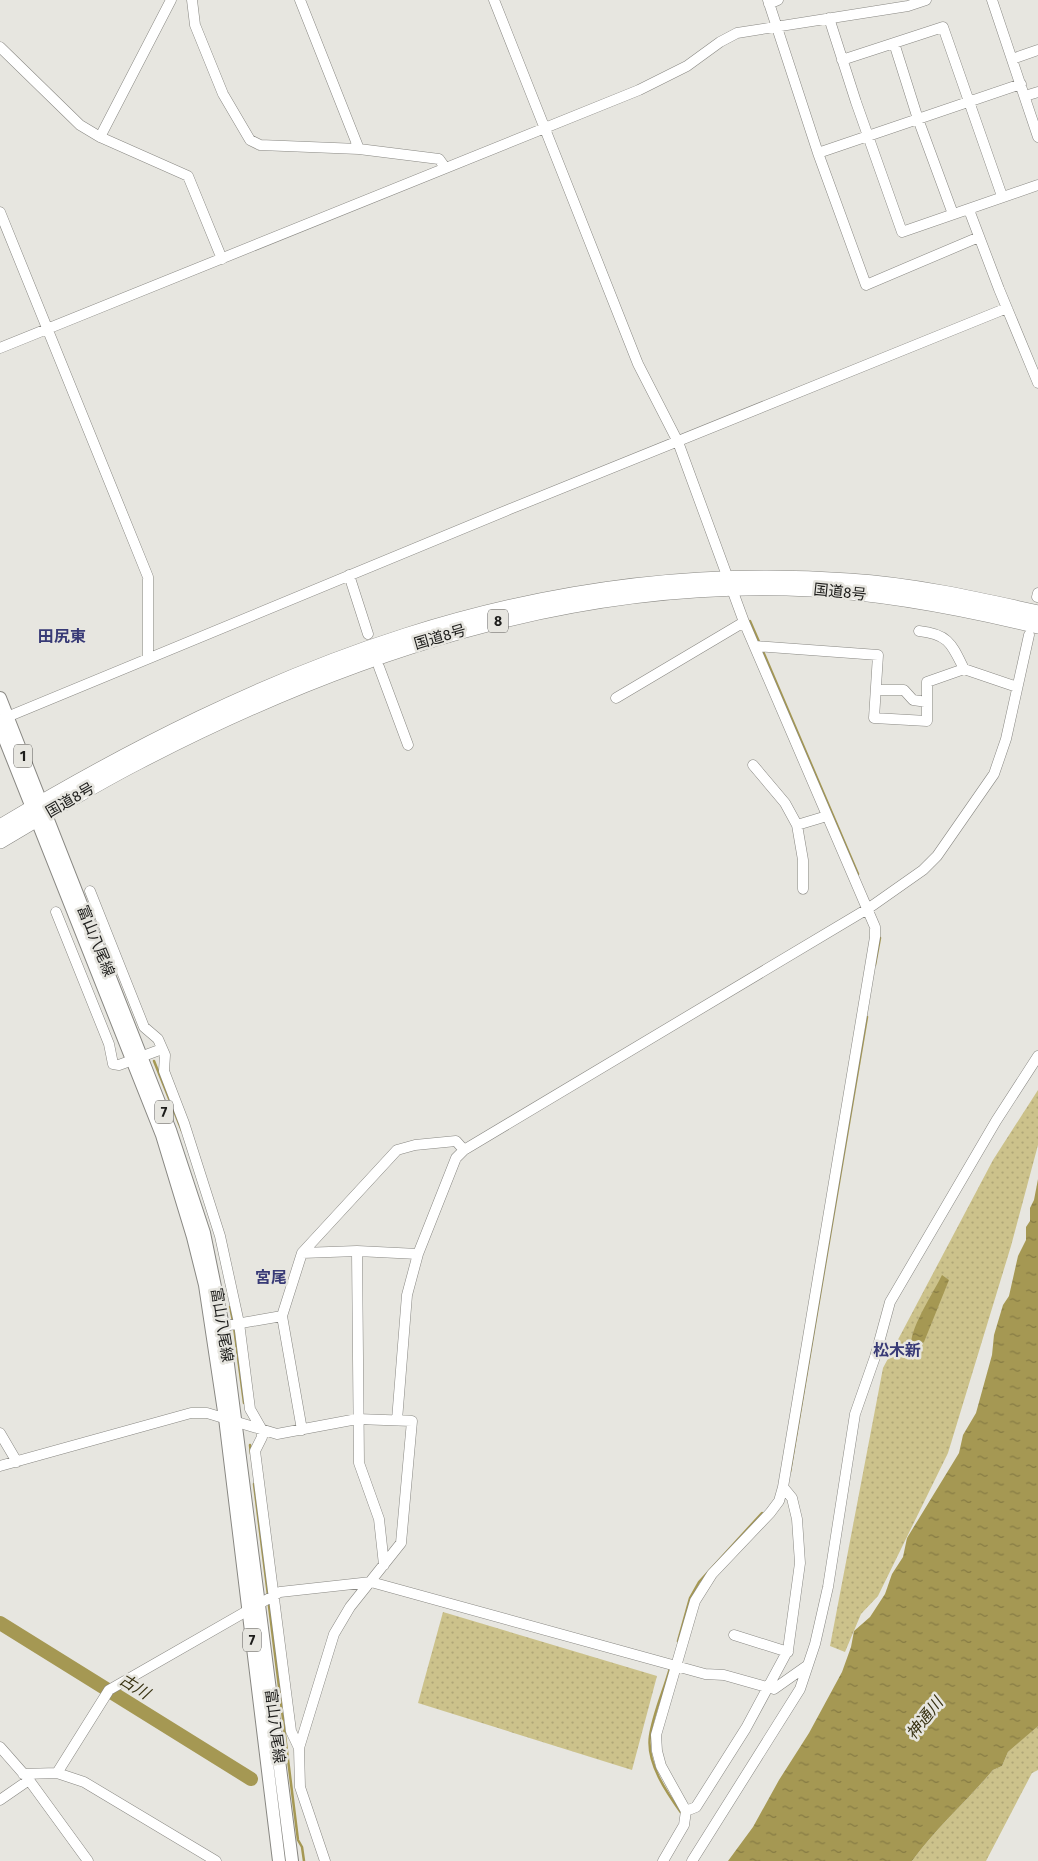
<svg xmlns="http://www.w3.org/2000/svg" width="1038" height="1861" viewBox="0 0 1038 1861" font-family="'Fira Sans','Noto Sans JP',sans-serif">
<style>
.grass{fill:url(#grass-dots)}
.water{fill:url(#water-ripples)}
.lines{fill:none;stroke-linecap:round;stroke-linejoin:round}
.stream{stroke:#a59853;stroke-width:2.5}
.river{stroke:#a59853;stroke-width:14}
.minor-casing{stroke:#888782;stroke-width:11}
.major-casing{stroke:#888782;stroke-width:14}
.highway-casing{stroke:#888782;stroke-width:16}
.minor{stroke:#fff;stroke-width:10}
.major{stroke:#fff;stroke-width:12}
.highway{stroke:#fff;stroke-width:15}
.labels{text-anchor:middle;stroke-width:5;stroke-linejoin:round;paint-order:stroke}
.shield{fill:#e7e6e0;stroke:#5a5956;stroke-width:1}
.shield-label{font-size:14px;font-weight:bold;fill:#1d1d1b}
.street-label{font-size:15px;fill:#1d1d1b;stroke:#e7e6e0}
.neighbourhood-label{font-size:16px;font-weight:bold;fill:#383a76;stroke:#e7e6e0}
.water-label{font-size:16px;font-style:italic;fill:#383212;stroke:#e7e6e0}
</style>
<defs>
<pattern id="grass-dots" width="8" height="8" patternUnits="userSpaceOnUse" patternTransform="scale(1.25)"><rect width="8" height="8" fill="#ccc28b"/><path d="M2 2h.1M6 6h.1" fill="none" stroke="#afa677" stroke-width="1.8" stroke-linecap="round"/></pattern>
<pattern id="water-ripples" width="26" height="14" patternUnits="userSpaceOnUse" patternTransform="scale(1.25)"><rect width="26" height="14" fill="#a59853"/><path d="M2 4q2-2 4 0t4 0M15 11q2-2 4 0t4 0" fill="none" stroke="#867b44"/></pattern>
</defs>
<rect width="100%" height="100%" fill="#e7e6e0"/>
<path class="grass" d="M1038 1090V1145L1011 1246 948 1453 878 1596 861 1614 845 1652 830 1646 883 1368 993 1160Z
M443 1612 657 1676 632 1770 418 1703Z
M1038 1725V1770L1032 1773 986 1861H912C936 1828 967 1801 993 1770L1002 1766 1008 1752Z"/>
<path class="water" d="M1038 1179V1726L1008 1752 1002 1766 993 1770C967 1801 936 1828 912 1861H728L753 1827 779 1780 809 1733 842 1672 851 1647 854 1631 870 1617 885 1594 892 1574 903 1557 907 1538 959 1453 963 1435 976 1413 992 1355 994 1335 1003 1305 1009 1296 1018 1256 1026 1240V1227L1030 1221V1208L1034 1200Z
M942 1275 949 1280 924 1342 912 1348C906 1334 935 1290 942 1275Z"/>
<g class="lines">
<path class="stream" d="M750 621 760 644
M762 649 858 874
M875 965 880 938
M154 1061 182 1131
M230 1307 233 1321
M234 1327 244 1403
M250 1445 251 1454
M790 1472 867 1017
M254 1484 268 1595
M269 1606 298 1840 302 1847 304 1861
M678 1641 690 1598 699 1582 762 1513
M670 1668C664 1690 653 1714 650 1736 646 1763 667 1793 682 1814"/>
<path class="river" d="M0 1623 251 1779"/>
<defs>
<path id="minor" d="M192 0 195 25 223 94 250 140 260 145 359 149 439 159 444 166
M300 0 359 149
M494 0 638 364 678 442 744 622 875 927V937L783 1487 779 1501 770 1513 712 1574 695 1601 656 1735 657 1751 661 1766 686 1811 684 1825 663 1861
M768 0 818 153 866 285 979 237
M992 0 1038 137
M769 4 778 0
M829 18 856 102 902 232 1038 185
M894 43 918 119 953 214
M0 47 80 125 100 137 188 176 222 259
M1012 59 1038 50
M842 60 943 27 1002 196
M1025 96 1038 92
M100 137 171 0
M818 153 1021 84
M969 210 999 289 1038 383
M0 212 148 577V658
M0 348 639 90 687 66 720 42 737 33 908 6 926 0
M349 575 368 634
M1037 597 1038 593
M919 631C949 634 952 645 964 669
M755 646 878 655 874 718 927 721V682L964 669 1017 687
M379 667 408 745
M876 690H904L913 700 927 702
M616 698 744 622
M0 720 510 509 1007 308
M753 765 785 803 797 825 827 816
M797 825 803 860V889
M90 891 144 1027 158 1039 165 1055 164 1071 184 1123 220 1236 239 1323 250 1409 262 1430V1437L255 1451 291 1731 299 1748
M56 912 109 1044 113 1064 119 1065 162 1049
M357 1251 359 1463 379 1519 384 1565
M302 1253 357 1251 418 1254
M282 1316 302 1430
M218 1327 282 1316 302 1253 397 1150 415 1145 456 1141 464 1150
M397 1420 407 1295 418 1254 456 1158 464 1150 869 908 923 870 937 856 994 774 1006 739 1029 635
M0 1433 17 1462
M0 1466 191 1413H207L277 1434 357 1419 412 1421 401 1543 350 1607 334 1634 299 1748 300 1787 325 1861
M734 1635 788 1652
M0 1747 29 1780 88 1861
M57 1773 109 1690 280 1592 371 1582 705 1674 724 1675 774 1689 808 1665
M23 1774 57 1773 84 1782 216 1861
M0 1800 29 1780
M686 1811 696 1807 746 1728 788 1650 800 1563 797 1519 792 1498 783 1487
M692 1861 800 1689 815 1644 828 1587 855 1414 875 1357 890 1302 996 1121 1038 1056"/>
<path id="major" d="M0 698 170 1130 204 1233 223 1326 292 1861
M0 727 162 1135 193 1237 205 1285 225 1418 279 1861"/>
<path id="highway" d="M0 827C265 668 534 558 849 581 913 585 976 599 1038 613
M0 841C46 814 91 786 138 762 346 654 573 577 811 589 887 593 964 608 1038 626"/>
</defs>
<use href="#minor" class="minor-casing"/>
<use href="#major" class="major-casing"/>
<use href="#highway" class="highway-casing"/>
<use href="#minor" class="minor"/>
<use href="#major" class="major"/>
<use href="#highway" class="highway"/>
</g>
<g class="labels">
<g class="shield">
<rect x="488" y="609.5" width="20" height="23" rx="4"/>
<rect x="14" y="744.5" width="18" height="23" rx="4"/>
<rect x="155" y="1100.5" width="18" height="23" rx="4"/>
<rect x="243" y="1628.5" width="18" height="23" rx="4"/>
</g>
<g class="shield-label">
<text x="498" y="626">8</text>
<text x="23" y="761">1</text>
<text x="164" y="1117">7</text>
<text x="252" y="1645">7</text>
</g>
<g class="street-label">
<text transform="translate(840 592) rotate(6)" y="5">国道8号</text>
<text transform="translate(440 637) rotate(-16)" y="5">国道8号</text>
<text transform="translate(70 800) rotate(-30)" y="5">国道8号</text>
<text transform="translate(96 941) rotate(68)" y="5">富山八尾線</text>
<text transform="translate(222 1325) rotate(81)" y="5">富山八尾線</text>
<text transform="translate(275 1726) rotate(83)" y="5">富山八尾線</text>
</g>
<g class="neighbourhood-label">
<text x="62" y="642">田尻東</text>
<text x="271" y="1283">宮尾</text>
<text x="897" y="1356">松木新</text>
</g>
<g class="water-label">
<text transform="translate(135 1686) rotate(32)" y="6">古川</text>
<text transform="translate(924 1718) rotate(-52)" y="6">神通川</text>
</g>
</g>
</svg>
